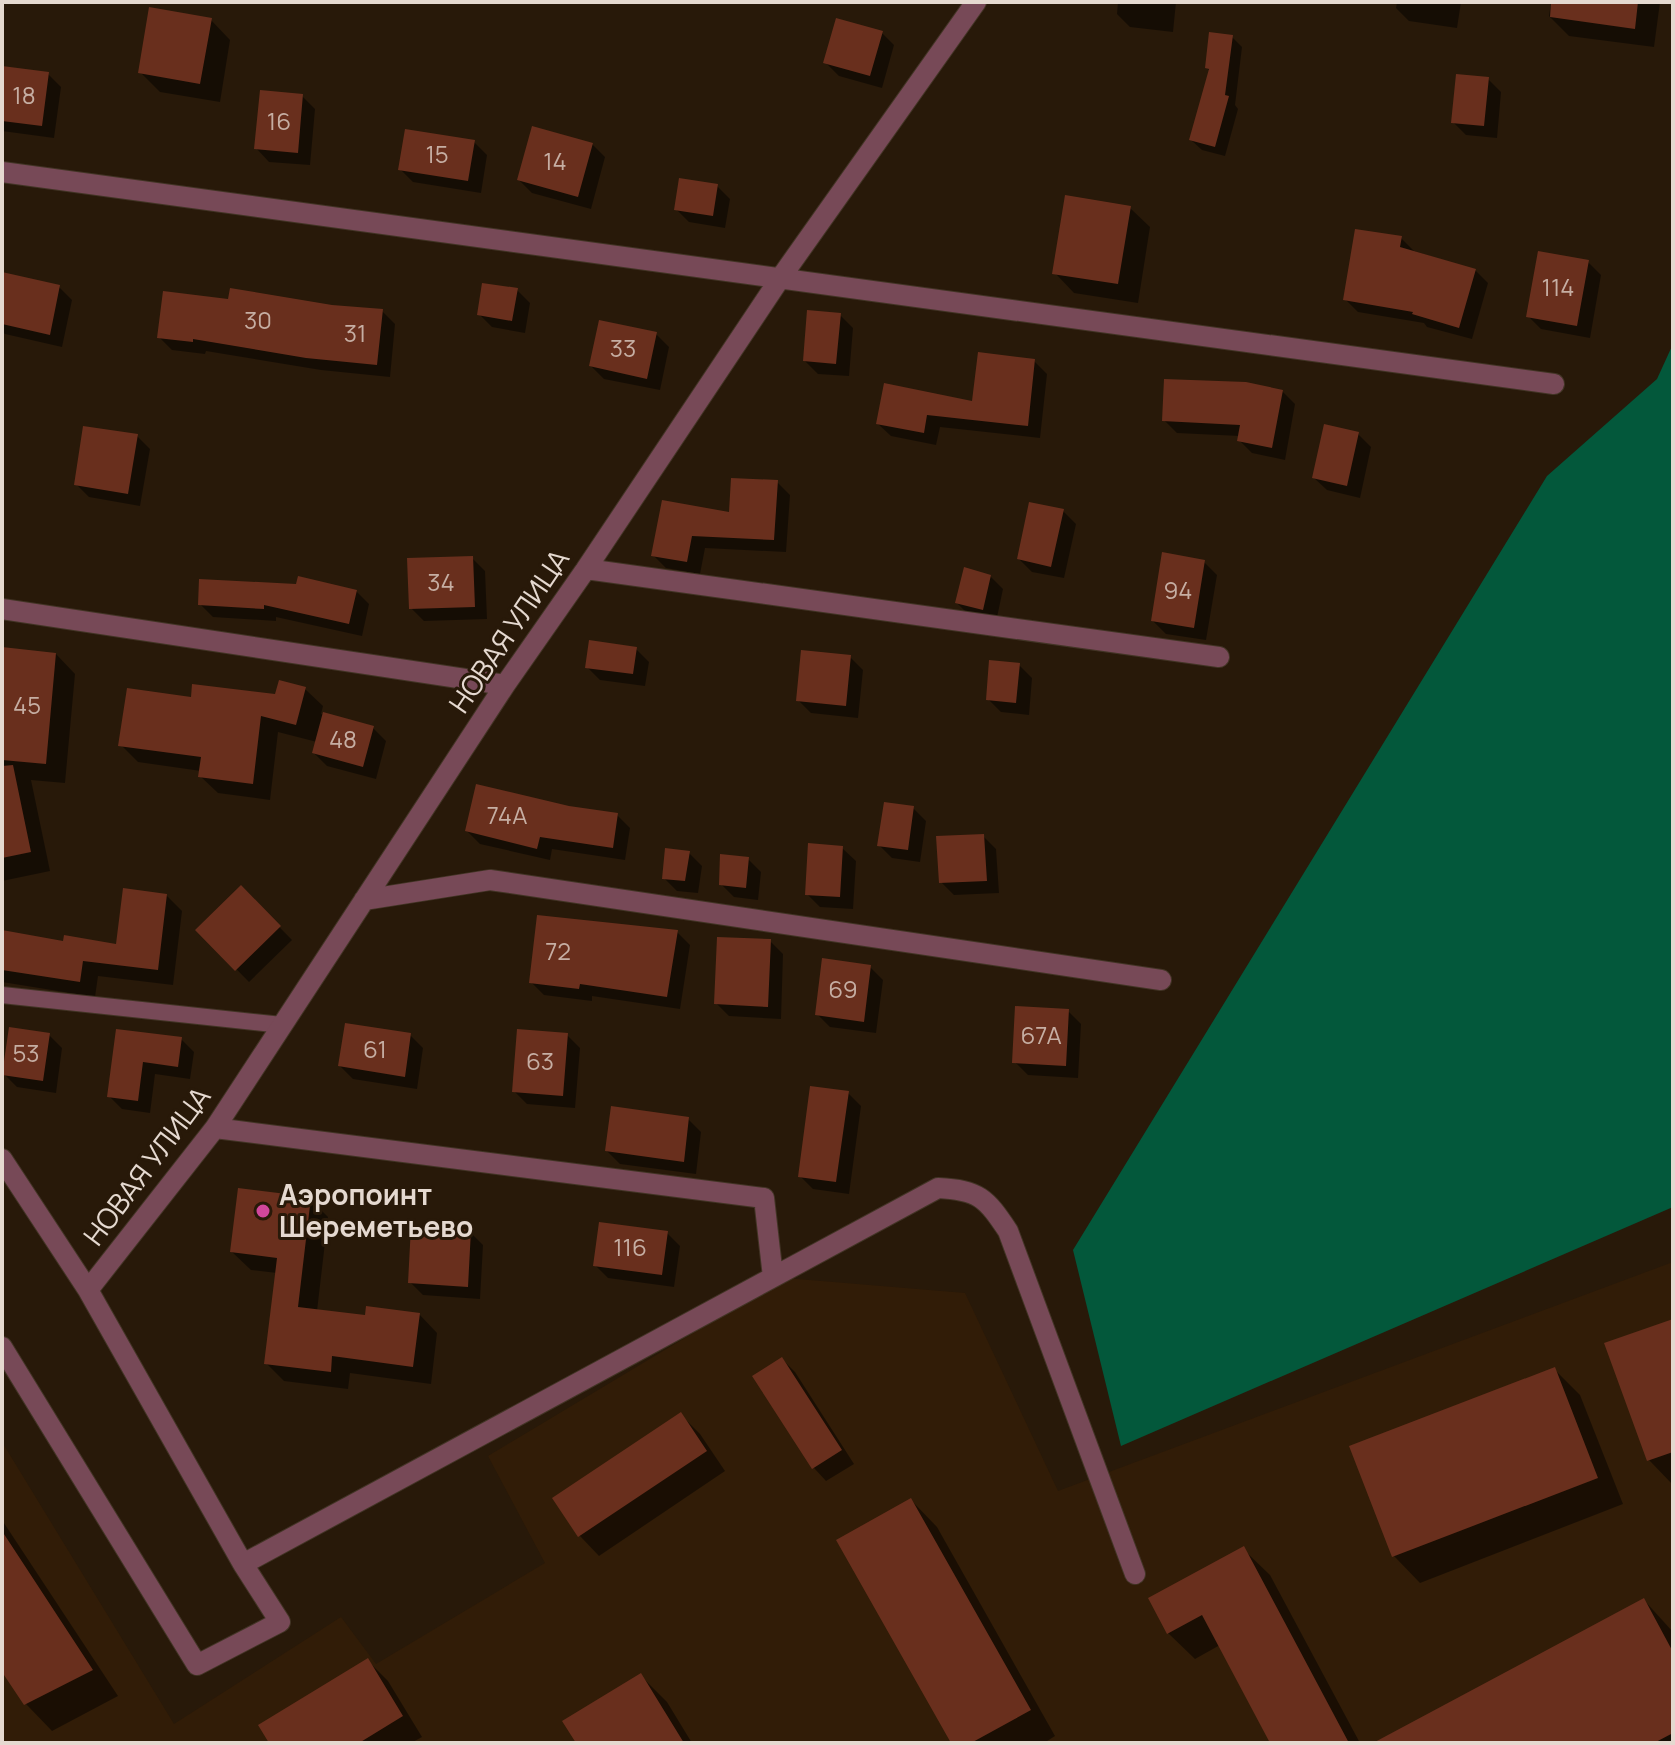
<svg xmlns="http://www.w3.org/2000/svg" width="1675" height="1745" viewBox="0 0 1675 1745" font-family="Manrope,sans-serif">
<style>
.built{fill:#311c07}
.forest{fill:#03583b}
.shadow{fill:#0007}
.building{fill:#692f1d}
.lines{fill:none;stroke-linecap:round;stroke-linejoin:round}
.lane-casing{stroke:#423425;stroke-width:18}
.street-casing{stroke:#423425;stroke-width:22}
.lane{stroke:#774957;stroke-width:16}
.street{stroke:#774957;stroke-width:20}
.hotel-dot{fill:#d1479c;stroke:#281909;stroke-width:3}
.labels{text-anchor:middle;stroke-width:6;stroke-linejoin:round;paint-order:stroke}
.number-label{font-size:24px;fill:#c6aea3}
.street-label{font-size:28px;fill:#e5d9d0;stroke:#281909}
.poi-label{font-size:28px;font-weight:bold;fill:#e5d9d0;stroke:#281909;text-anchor:start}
</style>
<rect width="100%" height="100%" fill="#281909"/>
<path class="built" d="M1673 1262V1727L1642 1743H2V1442L174 1724 341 1617 376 1664 545 1563 488 1456 785 1278 965 1293 1058 1491Z"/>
<path class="forest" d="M1673 344V1207L1121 1446 1073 1250 1547 476 1657 379Z"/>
<path class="shadow" d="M1118 2H1176L1173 32 1130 27 1117 14Z
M1397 2H1461L1457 28 1409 21 1396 8Z
M1551 2H1660L1654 47 1569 36 1549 16Z
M211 20 230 40 220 102 160 92 140 72Z
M881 32 894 45 882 88 839 76 826 63Z
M1232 37 1242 47 1235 105 1238 109 1225 156 1202 150 1191 140 1210 71 1207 68Z
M2 68 48 74 61 87 54 138 2 131Z
M1488 79 1501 92 1497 138 1466 135 1453 122Z
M302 96 315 109 310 165 269 162 256 148Z
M474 142 487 155 481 193 413 182 400 169Z
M592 144 605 157 591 209 532 193 519 180Z
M717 186 730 199 725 228 689 222 676 209Z
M1130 208 1150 227 1138 303 1074 293 1055 273Z
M1401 238 1414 251 1475 270 1488 283 1472 339 1427 327 1424 323 1358 312 1345 299Z
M1588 262 1601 275 1590 338 1541 329 1528 316Z
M2 274 59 287 72 300 62 347 5 334 2 331Z
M517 290 530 303 525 333 492 327 479 314Z
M230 301 382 311 395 324 390 377 321 370 206 351 205 354 172 350 159 337Z
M840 315 853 328 849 376 818 374 805 361Z
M656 334 669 347 660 390 604 379 591 366Z
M1034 361 1047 374 1040 438 940 427 936 445 891 436 878 424 974 403Z
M1282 391 1295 404 1285 460 1252 453 1239 440 1240 436 1177 433 1164 420Z
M1358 434 1371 447 1360 498 1327 490 1314 478Z
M137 436 150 449 140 506 89 497 76 484Z
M777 482 790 495 786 552 705 548 700 574 666 568 653 555 730 515Z
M1063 511 1076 524 1064 578 1032 572 1019 559Z
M472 558 485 571 487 619 424 621 411 608Z
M1204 562 1217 575 1206 640 1166 634 1153 621Z
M990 576 1003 589 996 622 970 616 957 603Z
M356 591 369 604 362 636 276 617V621L213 617 200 604Z
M2 649 56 654 75 674 65 783 31 780 50 871 2 881Z
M636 649 649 662 645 686 600 680 587 667Z
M850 657 863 670 858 718 811 713 798 700Z
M1019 665 1032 678 1029 715 1001 712 988 699Z
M305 689 323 706 321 714 373 728 386 741 376 779 327 766 314 753 317 742 278 732 270 800 218 793 200 776 201 771 138 762 121 745 193 699 276 696Z
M568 808 617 815 630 828 625 860 552 849 550 860 480 844 467 831Z
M913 808 926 821 920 862 892 858 879 845Z
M983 836 996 849 999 893 954 895 941 882Z
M842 848 856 861 853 909 820 907 807 894Z
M689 853 702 866 698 893 677 891 664 878Z
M748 859 761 872 758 900 734 897 721 884Z
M241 888 292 940 249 982 198 930Z
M166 895 182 911 173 985 98 976 95 997 2 982V932L65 943 118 946Z
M677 932 690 945 680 1009 592 996V1001L544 995 531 982Z
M770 941 783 954 781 1019 729 1016 716 1003Z
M870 967 883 980 876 1033 830 1027 817 1014Z
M1068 1011 1081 1024 1078 1078 1028 1075 1015 1062Z
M118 1031 181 1039 194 1052 190 1079 155 1074 150 1113 122 1109 109 1096Z
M49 1035 62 1048 56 1093 17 1087 4 1074Z
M410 1035 423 1048 417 1089 353 1079 340 1066Z
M567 1035 580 1048 575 1108 527 1104 514 1091Z
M848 1093 861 1106 849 1194 813 1189 800 1176Z
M688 1119 701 1132 696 1174 620 1164 607 1151Z
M310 1199 328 1217 317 1311 366 1317 419 1314 437 1333 431 1384 350 1373 348 1389 284 1381 266 1363 277 1273 251 1270 232 1252Z
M470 1232 483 1245 480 1299 423 1295 410 1282Z
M667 1233 680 1246 674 1287 608 1278 595 1265Z
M1673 1321V1485L1649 1460Z
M782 1359 795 1372 854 1464 826 1481 814 1468Z
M1554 1369 1580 1395 1623 1504 1420 1583 1394 1556 1352 1447Z
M680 1414 700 1434 725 1471 599 1556 580 1536 555 1499Z
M911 1500 937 1527 1055 1736 1044 1743H953Z
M2 1520 118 1696 52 1731 26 1704 2 1668Z
M1243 1549 1270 1575 1360 1743H1273L1220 1645 1195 1659 1168 1633Z
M1644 1600 1673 1632V1743H1378Z
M368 1661 388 1681 422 1737 411 1743H271Z
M641 1676 667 1702 692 1743H578Z"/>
<path class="building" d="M1551 2H1638L1635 29 1550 17Z
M149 7 212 18 200 84 138 73Z
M836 18 883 31 870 76 823 63Z
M1209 32 1233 35 1225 95 1229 96 1215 147 1189 140 1209 69 1205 68Z
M2 66 49 72 42 126 2 121Z
M1456 74 1489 77 1484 126 1451 123Z
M260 90 303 94 298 153 254 149Z
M532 126 593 143 578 197 517 180Z
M405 129 475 140 468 181 398 170Z
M679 178 718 184 713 216 674 210Z
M1065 195 1131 206 1118 284 1052 274Z
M1355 229 1402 236 1400 247 1476 269 1459 328 1412 314 1413 312 1343 300Z
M1538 251 1589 260 1577 326 1526 317Z
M2 272 60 285 50 335 2 324Z
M482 283 518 288 512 321 477 315Z
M230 288 332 305 383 309 377 365 306 358 193 339V342L157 338 163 291 228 299Z
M807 310 841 313 836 364 803 361Z
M599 320 657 332 647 379 589 366Z
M978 352 1035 359 1028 426 927 415 924 433 876 424 884 383 972 401Z
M1164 379 1246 382 1283 390 1272 448 1237 441 1240 425 1162 421Z
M1324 424 1359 432 1347 486 1312 478Z
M83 426 138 434 128 494 74 485Z
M731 478 778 480 774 540 692 536 687 562 651 556 662 500 729 512Z
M1029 502 1064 509 1051 567 1017 559Z
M1162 552 1205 560 1194 628 1151 621Z
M473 556 475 607 409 609 407 558Z
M964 567 991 575 983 610 955 603Z
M298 576 357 590 349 624 264 605V609L198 605 199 579 296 584Z
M589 640 637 647 633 674 585 668Z
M2 647 56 653 46 764 2 760Z
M801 650 851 655 846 706 796 701Z
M989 660 1020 663 1016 703 986 700Z
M279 680 306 687 296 725 261 716 253 784 198 777 201 757 118 746 127 688 191 697 192 684 275 694Z
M323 712 374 726 363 767 312 753Z
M13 765 31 852 2 858V766Z
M476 784 569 806 618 813 613 848 540 837 537 849 465 831Z
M884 802 914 806 908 850 877 846Z
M984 834 987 881 939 883 936 836Z
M808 843 843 846 840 897 805 895Z
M665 848 690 851 685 881 662 879Z
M720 854 749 857 746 888 719 885Z
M241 885 281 926 235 971 195 930Z
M123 888 167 894 158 970 83 961 80 982 2 970V930L63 941 64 935 116 944Z
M537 915 678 930 667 997 580 984 579 989 529 983Z
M717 937 771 939 768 1007 714 1004Z
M822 958 871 965 864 1022 815 1015Z
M1015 1006 1069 1009 1066 1066 1012 1063Z
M345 1023 411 1033 405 1077 338 1066Z
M9 1027 50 1033 43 1081 2 1075Z
M116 1029 182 1037 178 1067 143 1062 138 1101 107 1097Z
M517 1029 568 1033 563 1096 512 1092Z
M810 1086 849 1091 836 1182 798 1177Z
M611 1106 689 1117 684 1162 605 1151Z
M238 1188 311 1197 298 1307 365 1315 366 1306 420 1313 413 1367 332 1356 331 1372 264 1364 277 1258 230 1252Z
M599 1222 668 1231 662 1275 593 1266Z
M411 1226 471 1230 468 1287 408 1283Z
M1673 1319V1452L1647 1461 1604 1343Z
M782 1357 842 1450 812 1469 752 1376Z
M1555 1367 1598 1478 1392 1557 1349 1446Z
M681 1412 707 1451 578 1537 552 1498Z
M911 1498 1031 1710 971 1743H951L836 1540Z
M2 1531 93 1670 24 1705 2 1672Z
M1244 1546 1349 1743H1270L1202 1615 1167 1634 1148 1598Z
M1644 1598 1673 1652V1733L1654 1743H1373Z
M368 1658 403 1716 359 1743H269L258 1725Z
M641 1673 684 1743H576L562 1721Z"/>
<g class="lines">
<defs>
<path id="lane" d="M2 995 282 1025"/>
<path id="street" d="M2 172 1554 384
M586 569 1219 657
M2 609 505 685
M364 900 490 880 1161 980
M215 1128 764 1198 773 1277
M2 1159 88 1290 243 1564
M88 1290 215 1128 505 685 586 569 779 280 976 2
M2 1347 197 1665 280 1622 243 1564 938 1188C979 1190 986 1198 1008 1231L1135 1574"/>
</defs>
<use href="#lane" class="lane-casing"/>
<use href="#street" class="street-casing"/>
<use href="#lane" class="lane"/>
<use href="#street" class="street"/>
</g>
<circle class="hotel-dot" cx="263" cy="1211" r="8"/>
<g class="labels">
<g class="number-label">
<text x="24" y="104">18</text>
<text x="279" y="130">16</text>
<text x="437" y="163">15</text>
<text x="555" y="170">14</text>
<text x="1558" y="296">114</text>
<text x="258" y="329">30</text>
<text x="355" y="342">31</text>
<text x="623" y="357">33</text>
<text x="441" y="591">34</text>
<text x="1178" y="599">94</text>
<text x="27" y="714">45</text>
<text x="343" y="748">48</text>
<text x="507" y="824">74А</text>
<text x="558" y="960">72</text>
<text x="843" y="998">69</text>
<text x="1041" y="1044">67А</text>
<text x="375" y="1058">61</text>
<text x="26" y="1062">53</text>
<text x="540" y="1070">63</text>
<text x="630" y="1256">116</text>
</g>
<g class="street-label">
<text transform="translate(509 631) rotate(-56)" y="10">НОВАЯ УЛИЦА</text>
<text transform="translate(147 1166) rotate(-53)" y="10">НОВАЯ УЛИЦА</text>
</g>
<g class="poi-label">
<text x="279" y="1205">Аэропоинт<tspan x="279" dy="32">Шереметьево</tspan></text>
</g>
</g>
<rect width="1675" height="1745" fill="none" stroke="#e5d9d0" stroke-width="8"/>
</svg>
